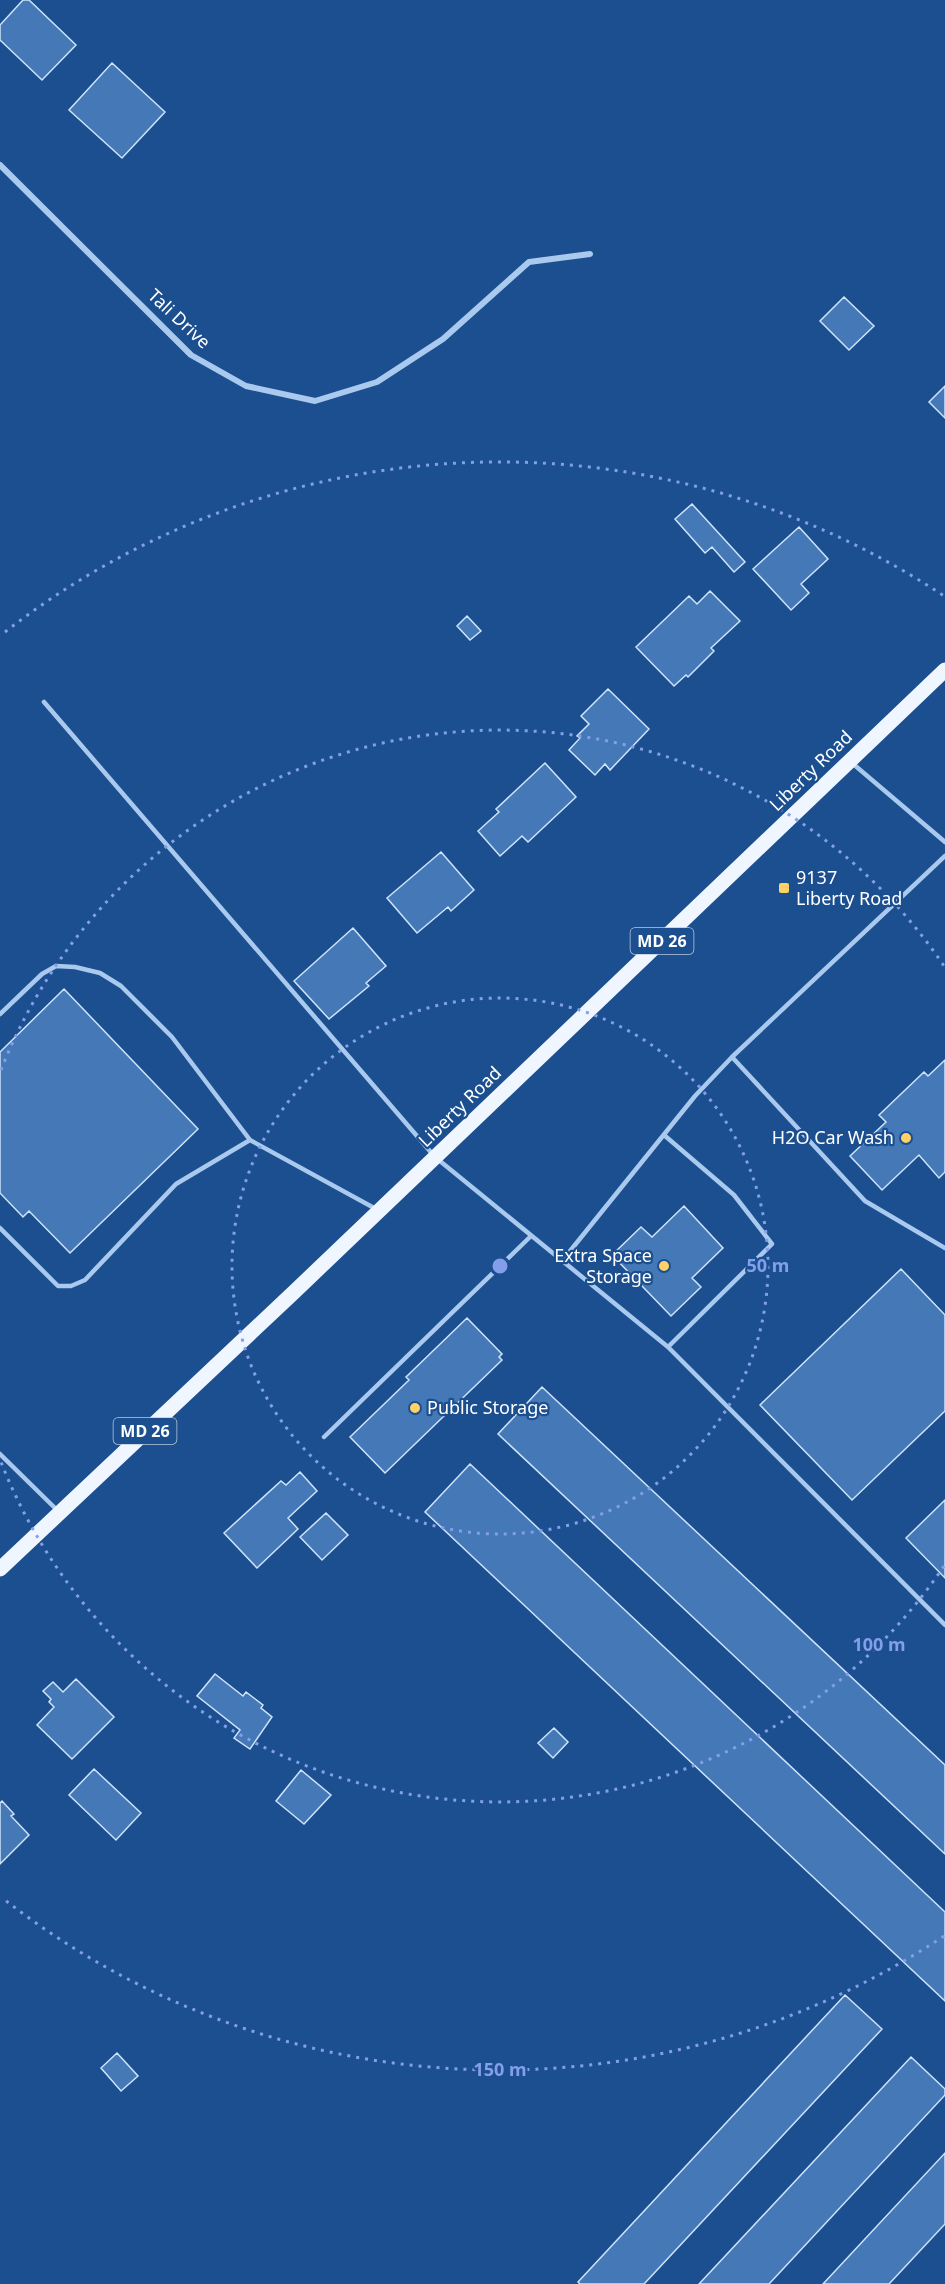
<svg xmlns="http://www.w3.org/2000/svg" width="945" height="2284" viewBox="0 0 945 2284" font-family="'Noto Sans',sans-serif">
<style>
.building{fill:#4478b7;stroke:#cfe3fa;stroke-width:1.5}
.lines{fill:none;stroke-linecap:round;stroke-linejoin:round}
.service{stroke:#a9c9ee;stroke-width:4.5}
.minor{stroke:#a9c9ee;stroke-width:6}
.primary{stroke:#f0f6ff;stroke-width:15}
.ring{fill:none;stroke:#839eea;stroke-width:3;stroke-dasharray:3 6}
.poi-dot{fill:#ffd166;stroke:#1b4f8f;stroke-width:2}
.labels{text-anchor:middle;stroke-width:4.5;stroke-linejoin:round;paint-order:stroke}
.shield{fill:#1b4f8f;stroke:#bbcadd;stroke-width:1.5}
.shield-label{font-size:16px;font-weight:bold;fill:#fff}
.street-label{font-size:18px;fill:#fff;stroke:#1b4f8f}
.poi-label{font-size:18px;fill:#fff;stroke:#1b4f8f;text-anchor:start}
.centre{fill:#839eea;stroke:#1b4f8f;stroke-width:3}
.ring-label{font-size:18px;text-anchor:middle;font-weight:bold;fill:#839eea;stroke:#1b4f8f;stroke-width:4.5;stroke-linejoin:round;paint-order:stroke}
</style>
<rect width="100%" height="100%" fill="#1b4f8f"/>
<path class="building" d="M23 0H29L76 45 42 80 0 40V25Z
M112 63 165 112 122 158 69 110Z
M844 297 874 326 849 350 820 321Z
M945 386V418L929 402Z
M692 504 745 562 734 572 712 547 705 553 675 519Z
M799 527 828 559 801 584 809 593 791 610 753 569Z
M710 591 740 621 711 648 714 651 688 677 686 675 674 686 636 647 689 596 697 604Z
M467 616 481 631 470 640 457 626Z
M608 689 649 729 610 770 605 764 595 775 569 750 580 738 577 736 589 724 581 716Z
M545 763 576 797 528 842 522 836 500 856 478 831 499 812 496 809Z
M441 852 474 890 451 911 448 907 417 933 387 898Z
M353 928 386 966 366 983 369 986 329 1019 294 981Z
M64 989 198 1129 70 1253 29 1211 23 1217 0 1193V1052Z
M945 1060V1172L939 1178 919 1155 882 1190 850 1156 886 1122 879 1115 924 1072 928 1076Z
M684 1206 723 1248 692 1278 701 1287 671 1316 612 1255 641 1227 652 1237Z
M901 1269 945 1315V1411L852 1500 760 1405Z
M467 1318 502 1354 499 1357 502 1360 385 1473 350 1437 409 1380 406 1377Z
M542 1387 945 1765V1854L498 1434Z
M470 1464 945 1912V2001L425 1512Z
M300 1472 317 1491 288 1518 298 1529 257 1568 224 1533 281 1481 286 1485Z
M945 1500V1578L906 1538Z
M326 1513 348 1535 322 1560 300 1537Z
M215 1674 243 1696 246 1692 263 1705 261 1708 272 1717 250 1749 234 1738 240 1730 197 1696Z
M76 1679 114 1717 72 1759 37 1725 54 1707 49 1702 51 1699 43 1691 53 1682 63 1692Z
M554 1728 568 1742 553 1758 538 1743Z
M94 1769 141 1813 116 1840 69 1795Z
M301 1770 331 1795 304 1824 276 1801Z
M2 1801 14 1814 11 1816 29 1835 0 1864V1803Z
M845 1995 882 2029 644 2284H580L578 2282Z
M117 2053 138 2076 121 2091 101 2068Z
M911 2057 945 2089V2095L769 2284H699Z
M945 2153V2224L889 2284H823Z"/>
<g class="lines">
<path class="service" d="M44 702 435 1157 668 1347 945 1625
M852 763 945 842
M0 1014 42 974 56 966 75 967 100 973 121 986 172 1037 250 1140 376 1209
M732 1057 865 1201 945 1248
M664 1135 734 1195 772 1244 668 1347
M0 1228 58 1286H71L85 1280 176 1184 250 1140
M562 1261 695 1096 732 1057 945 856
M324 1437 531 1236
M0 1454 57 1510"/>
<path class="minor" d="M0 165 191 355 246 386 315 401 377 382 443 339 529 262 590 254"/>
<path class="primary" d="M0 1569 292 1294 945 670"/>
</g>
<g class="ring">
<circle cx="500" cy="1266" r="268"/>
<path d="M944 1566A536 536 0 0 1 1 1462M1 1070A536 536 0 0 1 944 966"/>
<path d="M944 1936A804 804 0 0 1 5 1900M5 632A804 804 0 0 1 944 596"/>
</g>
<g class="poi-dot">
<rect x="778" y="882" width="12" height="12" rx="3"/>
<circle cx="906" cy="1138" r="6"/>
<circle cx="664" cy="1266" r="6"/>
<circle cx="415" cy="1408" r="6"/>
</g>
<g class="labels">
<g class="shield">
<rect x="630.5" y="928" width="63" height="26" rx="4.5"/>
<rect x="113.5" y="1418" width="63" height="26" rx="4.5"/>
</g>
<g class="shield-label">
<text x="662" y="947">MD 26</text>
<text x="145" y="1437">MD 26</text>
</g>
<g class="street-label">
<text transform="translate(179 319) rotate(43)" y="6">Tali Drive</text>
<text transform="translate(811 771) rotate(-44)" y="6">Liberty Road</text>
<text transform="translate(460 1107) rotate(-44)" y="6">Liberty Road</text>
</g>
<g class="poi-label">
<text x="796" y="884">9137<tspan x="796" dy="21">Liberty Road</tspan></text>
<text x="894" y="1144" text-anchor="end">H2O Car Wash</text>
<text x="652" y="1262" text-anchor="end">Extra Space<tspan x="652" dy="21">Storage</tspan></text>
<text x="427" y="1414">Public Storage</text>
</g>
</g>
<circle cx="500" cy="1266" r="9" class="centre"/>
<g class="ring-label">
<text x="768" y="1272">50 m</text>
<text x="879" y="1651">100 m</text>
<text x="500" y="2076">150 m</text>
</g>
</svg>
